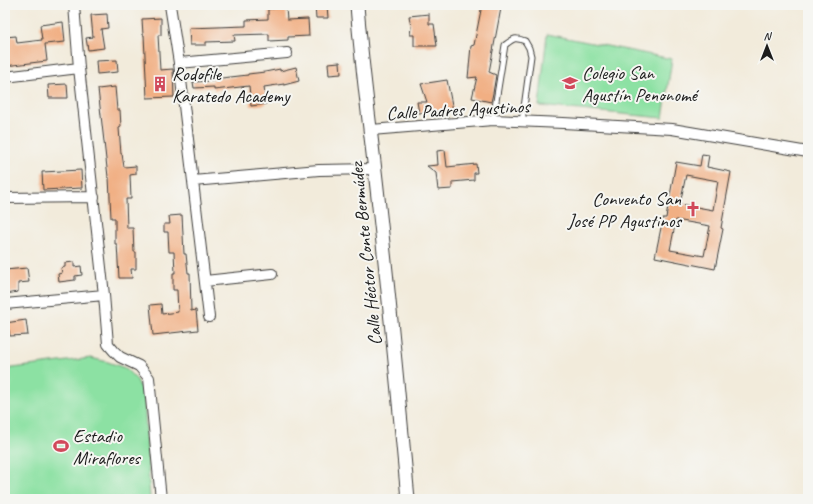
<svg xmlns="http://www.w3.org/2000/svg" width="813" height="504" viewBox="0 0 813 504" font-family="Caveat,sans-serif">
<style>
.green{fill:#8ce1a3;stroke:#547e60}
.building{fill:#f1af83;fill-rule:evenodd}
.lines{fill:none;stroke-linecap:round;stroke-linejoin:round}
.service-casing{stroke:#3c3b39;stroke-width:7}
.minor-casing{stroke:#3c3b39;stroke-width:12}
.tertiary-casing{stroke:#3c3b39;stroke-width:15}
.service{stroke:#fff;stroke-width:5}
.minor{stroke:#fff;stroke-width:10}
.tertiary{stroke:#fff;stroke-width:13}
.labels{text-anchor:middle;stroke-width:4;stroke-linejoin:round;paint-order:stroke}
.poi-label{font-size:19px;fill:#1c1c1c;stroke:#f6f6f2;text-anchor:start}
.street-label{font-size:19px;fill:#1c1c1c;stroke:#f6f6f2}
</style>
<rect width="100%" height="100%" fill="#f6f6f2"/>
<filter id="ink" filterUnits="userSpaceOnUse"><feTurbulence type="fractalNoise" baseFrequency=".025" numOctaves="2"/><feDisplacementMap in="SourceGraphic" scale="8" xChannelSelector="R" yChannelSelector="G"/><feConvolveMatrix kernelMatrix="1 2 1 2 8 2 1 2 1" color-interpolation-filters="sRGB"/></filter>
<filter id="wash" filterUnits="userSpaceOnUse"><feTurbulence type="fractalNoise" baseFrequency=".012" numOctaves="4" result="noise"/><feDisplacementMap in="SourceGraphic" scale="16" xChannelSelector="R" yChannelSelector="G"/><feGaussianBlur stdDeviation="0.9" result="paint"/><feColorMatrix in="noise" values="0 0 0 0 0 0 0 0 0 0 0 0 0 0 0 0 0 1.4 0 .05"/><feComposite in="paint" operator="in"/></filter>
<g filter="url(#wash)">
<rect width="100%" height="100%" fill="#f2ebdb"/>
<path class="green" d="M547 34 672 59 663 118 539 106Z
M91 358 108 362 125 368 137 380 144 396 150 499H5V369Z"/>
<g id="blocks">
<path class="building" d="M315 5H327L328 18H316Z
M482 5H489L501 8 489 72 496 75 493 93 491 102 472 98 477 77 468 78 471 46 474 45Z
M286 8 287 20 308 19 309 36 288 37V40L269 41V34L234 35 235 41 206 42V45H190L189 28 246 26V20L268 19V9Z
M107 14 108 28 101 29 104 48 88 50 86 38 93 37 91 15Z
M429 14V24H434L437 46H414V35H410L411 27 409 16Z
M161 18V35H158L160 70 173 69 174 97 147 98 144 35H143L142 19Z
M63 22 65 42 45 44 47 61 5 66V37L16 36 17 43 42 40 40 25Z
M117 60 118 72 97 74 96 61Z
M340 62 341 74 329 75 328 63Z
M296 67 299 81 284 85V84L264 87 266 104 251 106 249 86 214 90V87L194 88 193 82 213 81V79L248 75V74L265 72 280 69V71Z
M447 80 453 110 419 113 417 102H427L421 84Z
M67 84 68 98H49L48 85Z
M115 87 117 110H120L121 127 119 128 121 154H122L124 167 136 166V174L130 175 131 199H126L127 228H133L134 252H136V269H131L132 278H119L117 244H115V218H111L109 177H108L98 89Z
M445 150 447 167 476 164 477 173H474V180L452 182V189L438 190 436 173 427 166 438 165 437 151Z
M702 154 709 155 707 167 731 172 721 228 723 229 715 269 655 257 663 218H666L676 162 700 166ZM686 175 718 181 713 210 680 204ZM676 220 710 226 704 256 670 250Z
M81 170 82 188 43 190 42 172Z
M182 215 184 254H186L188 273H190L191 311 196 310 198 330 153 335 150 305 161 304 162 314 178 312 177 290H173V273H175L174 252H169L168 232H164V224H170L169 216Z
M74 262V267L81 266 82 275 75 276V280L59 282 58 274 62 273 61 268 65 267V263Z
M27 268 29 282 18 283V292L5 294V270Z
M26 320 28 335 10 336 9 330H5V323Z"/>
</g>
</g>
<g filter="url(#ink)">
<use href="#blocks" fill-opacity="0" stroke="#3c3b39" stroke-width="1"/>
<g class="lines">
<defs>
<path id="service" d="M493 120 505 45C514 38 515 37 525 41L529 48 531 56 522 122"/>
<path id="minor" d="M74 5 79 68 104 295 108 344 114 351 120 357 139 366 149 378 161 499
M170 5 179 63 209 317
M179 63 287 53
M5 77 79 68
M371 130 493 120 563 123 672 129 808 152
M193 181 319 170 375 169
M5 198 94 197
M205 281 272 274
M5 304 104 295"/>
<path id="tertiary" d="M357 5C362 72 372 139 379 207 390 304 399 401 408 499"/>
</defs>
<use href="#service" class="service-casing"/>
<use href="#minor" class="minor-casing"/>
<use href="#tertiary" class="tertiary-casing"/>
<use href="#service" class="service"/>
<use href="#minor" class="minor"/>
<use href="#tertiary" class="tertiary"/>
</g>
</g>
<defs>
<symbol id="school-bare" viewBox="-9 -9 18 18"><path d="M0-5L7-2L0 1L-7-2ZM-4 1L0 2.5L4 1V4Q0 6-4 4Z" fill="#d1495b" stroke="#f6f6f2" stroke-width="2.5" paint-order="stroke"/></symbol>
<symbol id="building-bare" viewBox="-9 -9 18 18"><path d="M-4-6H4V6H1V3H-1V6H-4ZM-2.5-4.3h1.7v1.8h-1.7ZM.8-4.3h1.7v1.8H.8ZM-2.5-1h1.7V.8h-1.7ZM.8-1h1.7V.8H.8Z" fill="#d1495b" stroke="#f6f6f2" stroke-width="2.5" paint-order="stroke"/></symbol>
<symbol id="church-bare" viewBox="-9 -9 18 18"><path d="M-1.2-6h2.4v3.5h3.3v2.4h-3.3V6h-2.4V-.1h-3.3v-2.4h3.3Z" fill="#d1495b" stroke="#f6f6f2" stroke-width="2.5" paint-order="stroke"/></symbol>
<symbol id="stadium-bare" viewBox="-9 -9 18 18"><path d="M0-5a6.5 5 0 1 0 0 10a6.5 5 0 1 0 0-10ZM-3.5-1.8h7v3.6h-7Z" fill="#d1495b" stroke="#f6f6f2" stroke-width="2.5" paint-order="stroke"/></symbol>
</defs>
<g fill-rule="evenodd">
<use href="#school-bare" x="559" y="72" width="22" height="22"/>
<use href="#building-bare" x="149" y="73" width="22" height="22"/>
<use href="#church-bare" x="682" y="198" width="22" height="22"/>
<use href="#stadium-bare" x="50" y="435" width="22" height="22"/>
</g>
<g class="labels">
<g class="poi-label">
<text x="582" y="79">Colegio San<tspan x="582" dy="22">Agustín Penonomé</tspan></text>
<text x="172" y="80">Rodofile<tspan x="172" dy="22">Karatedo Academy</tspan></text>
<text x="681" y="205" text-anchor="end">Convento San<tspan x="681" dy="22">José PP Agustinos</tspan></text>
<text x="73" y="442">Estadio<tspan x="73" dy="22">Miraflores</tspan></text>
</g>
<g class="street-label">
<text transform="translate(458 109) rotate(-3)" y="7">Calle Padres Agustinos</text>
<text transform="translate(365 254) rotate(-96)" y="7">Calle Héctor Conte Bermúdez</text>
</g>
</g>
<rect width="813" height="504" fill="none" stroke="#f6f6f2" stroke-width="20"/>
<g transform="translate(767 46)" stroke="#f6f6f2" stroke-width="3" paint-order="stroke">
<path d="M0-3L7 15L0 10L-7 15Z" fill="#1c1c1c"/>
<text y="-6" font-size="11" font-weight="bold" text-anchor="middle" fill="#1c1c1c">N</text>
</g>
</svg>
